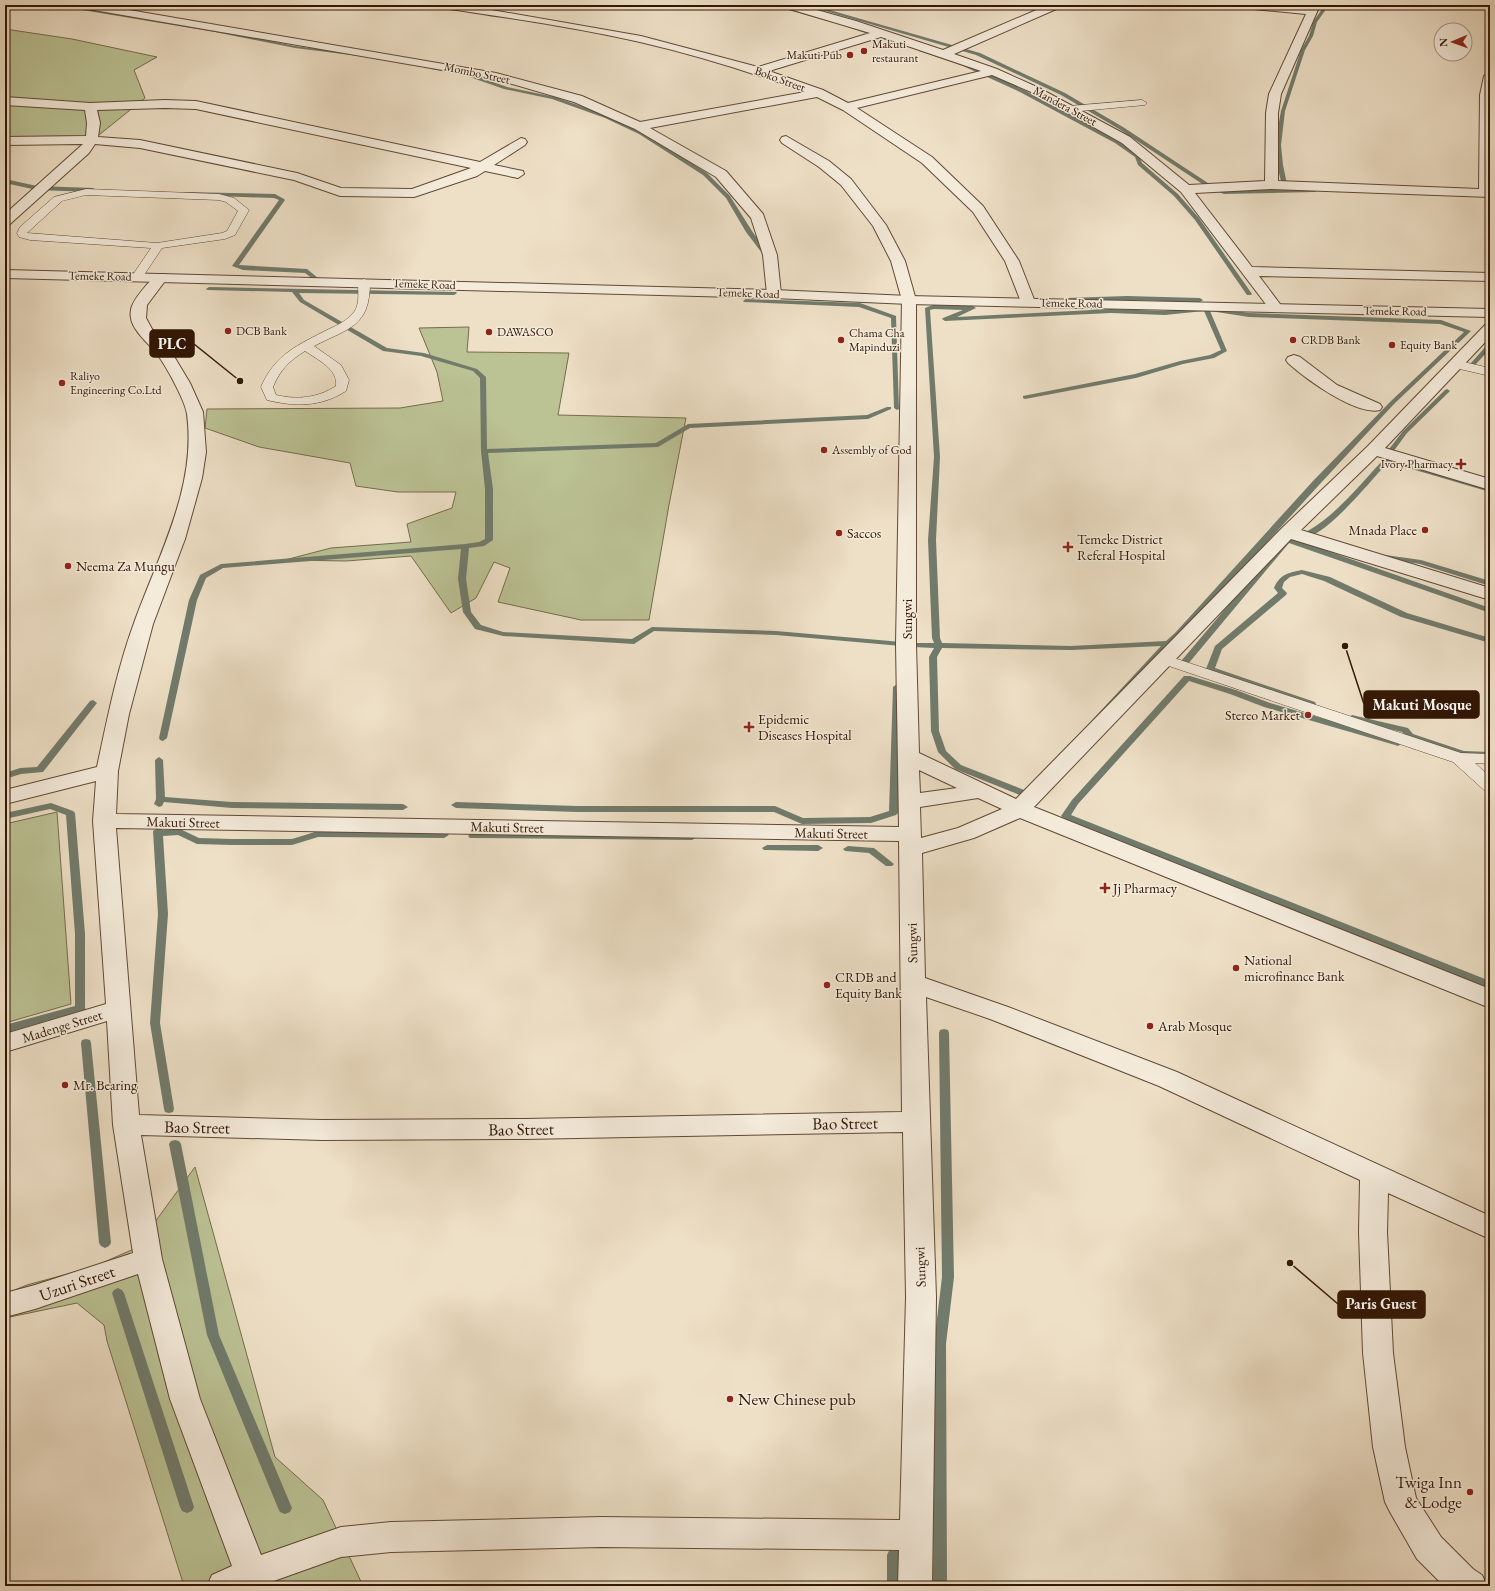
<svg xmlns="http://www.w3.org/2000/svg" width="1495" height="1591" viewBox="0 0 1495 1591" font-family="'EB Garamond',serif">
<style>
.green{fill:#bbc294;stroke:#766c4c}
.lines{fill:none;stroke-linecap:round;stroke-linejoin:round}
.stream{fill:#717b6c;fill-rule:evenodd}
.service-casing{stroke:#614936;stroke-width:1}
.minor-casing{stroke:#614936;stroke-width:2}
.tertiary-casing{stroke:#614936;stroke-width:2}
.service{fill:#f4ebdb;fill-rule:evenodd}
.minor{fill:#f4ebdb;fill-rule:evenodd}
.tertiary{fill:#f4ebdb;fill-rule:evenodd}
.poi-dot{fill:#8f2418;stroke:#f4ebdb;stroke-width:1.5}
.labels{text-anchor:middle;stroke-width:3;stroke-linejoin:round;paint-order:stroke}
.far-poi-label{font-size:12px;fill:#321705;stroke:#f4ebdb;text-anchor:start}
.far-street-label{font-size:12px;fill:#321705;stroke:#f4ebdb}
.poi-label{font-size:14px;fill:#321705;stroke:#f4ebdb;text-anchor:start}
.street-label{font-size:14px;fill:#321705;stroke:#f4ebdb}
.near-street-label{font-size:17px;fill:#321705;stroke:#f4ebdb}
.near-poi-label{font-size:17px;fill:#321705;stroke:#f4ebdb;text-anchor:start}
.leader{fill:none;stroke:#321705;stroke-width:1.5}
.callout-dot{fill:#321705;stroke:#f4ebdb;stroke-width:1.5}
.callout{fill:#321705;stroke:#321705;stroke-width:1.5}
.callout-label{font-size:15px;text-anchor:middle;font-weight:bold;fill:#fff}
</style>
<rect width="100%" height="100%" fill="#eee0c7"/>
<filter id="stains"><feTurbulence type="fractalNoise" baseFrequency=".005" numOctaves="4"/><feColorMatrix values="0 0 0 0 .2 0 0 0 0 .09 0 0 0 0 .02 0 0 0 .5 -.17"/></filter>
<radialGradient id="worn" r=".72"><stop offset=".6" stop-color="#630" stop-opacity="0"/><stop offset="1" stop-color="#630" stop-opacity=".3"/></radialGradient>
<path class="green" d="M5 29 72 39 157 57 134 70 145 98 89 143 5 144Z
M469 327 467 352 569 353 558 415 686 418 669 505 649 620H581L498 602 510 568 494 562 476 598 451 613 411 556 346 561 285 560 331 548 411 542 407 524 452 508 456 492H398L356 486 350 463 259 447 205 428 207 409 400 408 443 401 437 372 419 328Z
M57 812 71 1004 5 1023V824Z
M195 1167 275 1457 323 1500 363 1586H184L107 1341 104 1325 77 1303 5 1318V1294L27 1285 93 1267 136 1248Z"/>
<g class="lines">
<path class="stream" d="M52 5H62L215 30 295 46 361 55 359 56 295 48 215 32Z
M771 5H778L831 20 827 21Z
M805 5H812L980 53 1065 93 1123 127 1214 187 1224 190 1283 189 1277 165 1275 145 1281 111 1301 50 1309 36 1313 22 1325 5H1329L1317 22 1313 36 1305 50 1285 111 1281 145 1283 165 1288 189 1315 188 1318 190 1315 192 1224 194 1210 189 1119 129 1061 95 976 55Z
M853 26 907 44V45L903 46 851 28Z
M919 49 967 64 1024 90 1119 141 1139 155 1142 163 1178 194 1199 218 1252 294 1251 295H1247L1195 220 1174 196 1138 165 1135 157 1115 143 1020 92 963 66 919 51Z
M433 67 467 73 507 87 555 97 609 116 643 132 707 173 730 196 752 231 770 256 765 257 746 232 726 198 703 175 639 134 605 118 552 99 504 89 464 75 431 69V67Z
M5 179 37 186 93 188 96 190 93 192 37 190 5 183Z
M184 192 275 194 284 199 285 200 239 265 307 269 318 278 313 279 305 273 243 270 232 266 279 200 274 198 186 195 184 194Z
M209 287 456 292 457 293 454 295 299 293 304 300 387 348 424 353 477 369 486 377 487 449 656 443 688 424 867 415 887 407H891V409L868 419 690 428 658 447 488 453 493 489V540L484 546 469 548 466 579 471 612 481 625 503 632 632 639 652 627 776 631 913 643H934L932 638 928 540 934 457 925 308 933 305 973 306 976 308 957 317 1111 309 1165 311 1206 307 1249 313 1441 320 1471 331 1394 404 1319 485 1181 637 1171 645 1087 736 1028 796 1025 797 955 769 938 752 931 731 929 657 934 648 913 647 776 635 654 631 634 644 503 636 475 629 463 612 458 579 461 549 223 568 206 578 197 600 167 738 163 741 160 740 159 738 189 600 200 575 221 564 465 544 479 542 485 539V489L481 451 480 378 473 371 421 356 383 351 300 302 292 292 207 290 206 289ZM934 309 963 310 943 318 942 319 945 321 1111 313 1165 315 1204 311 1221 350 1210 355 1180 361 1135 374 1023 396V398L1025 399 1136 378 1183 364 1214 358 1227 351 1210 311 1249 317 1440 324 1464 332 1390 402 1313 481 1175 633 1166 641 1071 646 942 643 940 638 936 540 940 457 930 310ZM1161 646 1081 732 1024 790 961 765 946 751 939 731 937 657 942 648 1071 650Z
M1127 296 1200 298 1203 300 1200 302 1127 300 1066 302 1063 300 1066 298Z
M746 299 860 303 896 316 899 409 897 410 894 408 891 318 859 307 744 302 743 301Z
M1490 343V349L1475 365H1471V363L1488 344Z
M1447 389 1450 391 1449 392 1407 433 1393 452 1399 454V456L1387 454 1386 453 1403 431 1445 390Z
M1387 457 1490 488V492L1388 462C1375 476 1324 539 1306 536V532C1338 514 1360 484 1385 458Z
M1285 538H1291L1490 608V613L1289 543 1188 664H1182L1181 662 1182 660Z
M1378 554 1421 560 1490 581V586L1420 564 1378 558Z
M1302 570 1330 577 1407 613 1490 638V643L1401 617 1324 581 1302 574 1290 577 1284 582 1282 588 1287 593 1286 595 1222 649 1215 668 1315 702 1316 704 1315 706H1309L1207 671 1206 669 1215 646 1278 593 1274 588C1280 574 1288 573 1302 570Z
M1184 676H1190L1236 690 1270 703 1401 741 1402 743 1398 746 1395 745 1264 707 1230 694 1189 681 1078 804 1071 815 1490 981V989L1063 818 1061 816 1072 800Z
M897 684 901 687 898 813 896 815 871 823 802 824 774 812H577L456 808 451 805 456 802 577 806H775L803 818 870 817 889 811 893 687Z
M93 700 97 703 43 772 21 774 5 779V773L20 768 37 767 90 701Z
M1352 715 1408 728 1413 734 1464 751 1490 752V758L1463 757 1407 738 1402 732 1349 720 1348 718Z
M159 757 163 760 165 797 232 802 403 804 408 807 403 810 232 808 164 802 162 806 159 807 154 804 156 799 155 760Z
M51 803 73 811 75 813 85 934V1008L88 1013 87 1016H79L77 1012 5 1033V1025L75 1006V934L66 815 50 809 5 819V813Z
M158 828 162 830 180 829 199 838 232 839H292L318 831 444 832 449 835 444 838 318 837 292 845H232L197 844 178 835 163 836 168 914 160 1023 174 1109 173 1112 169 1113 165 1112 164 1109 150 1023 158 914 153 831Z
M473 833 692 834 697 837 692 840 470 838 468 836 470 834Z
M767 845H818L823 848 818 851 764 850 762 848Z
M848 846 874 848 894 864 892 866H886L869 853 845 851 843 849Z
M944 1029 948 1030 949 1033 954 1277 946 1344 947 1586H933L934 1344 942 1277 939 1033 940 1030Z
M86 1039 90 1040 91 1043 111 1243 109 1246 105 1248 101 1246 99 1243 81 1043 82 1040Z
M175 1140 179 1141 181 1144 219 1335 292 1508 290 1512 285 1514 280 1512 278 1508 207 1335 169 1144 171 1141Z
M118 1288 122 1290 124 1293 194 1507 192 1511 187 1513 182 1511 180 1507 112 1293 114 1290Z
M894 1549 899 1551 901 1555V1586H887V1555L889 1551Z"/>
<defs>
<path id="service" d="M1142 100 1147 103 1145 105 1070 112 1065 109 1070 106Z
M86 189 219 194 234 198 249 210 235 235 225 239 162 248 142 278 138 279 132 276 151 248 30 240 19 237 17 233 20 227 54 197ZM86 195 219 200 226 202 238 211 227 231 222 233 157 243 27 233 62 201Z
M364 279 370 282C370 327 349 328 314 346L341 365 349 380 346 391C321 407 295 407 267 400L261 387C275 354 298 345 329 329 338 325 348 320 354 312 360 304 358 292 358 282ZM305 351C318 360 338 369 336 386 318 398 297 400 276 395L273 387C280 370 289 361 305 351Z
M1455 360 1490 368V376L1451 367 1449 364 1451 361Z
M1165 655 1461 753 1490 754V764L1475 763 1490 777V791L1484 790 1453 762 1160 663 1157 660 1160 657Z"/>
<path id="minor" d="M77 5H100L496 73 582 96 640 122 805 92C751 72 696 55 640 42 575 27 509 18 443 8L438 5H463L641 36 758 67 870 33 783 7 782 5H799L856 21 943 50 1048 5H1062L1061 7 954 54 997 69 1039 88 1130 137 1189 185 1265 181 1266 113 1269 94 1306 14 1243 8 1238 5H1280L1309 7 1310 5H1320L1281 94 1278 113V181L1479 189 1480 95 1484 76 1490 73V197L1271 189 1195 193 1252 267 1490 273V281L1259 276 1283 308 1281 311H1271L1181 192 1122 143 1031 92 992 75 857 108 932 157 983 206 1019 261 1035 302 1033 305H1023L1021 302 1005 261 973 212 922 163 843 110 817 97 650 128 726 171 763 214 777 255 781 294 779 297H769L767 294 763 255 751 218 716 177 635 129 574 102 495 79 82 8ZM881 37 981 71 848 103 823 90 769 71Z
M5 97 90 103 165 100 196 101 480 162 521 138 525 139 527 142 525 145 494 165 523 171 524 174 518 178 485 171 477 176 414 197 340 196 294 180 140 148 95 144 89 153 10 224 5 225V214L83 144 5 145V137L86 136 87 123 85 110 5 105ZM165 108 196 109 471 168 412 189 341 188 297 173 140 140 98 137 100 123 97 110Z
M786 136 829 161 851 179 886 225 905 261 916 300V644L919 753 1016 799 1282 528 1368 446 1485 325 1490 323V337L1385 448 1490 479V490L1377 456 1301 530 1490 588V600L1291 539 1034 807 1490 989V1008L1020 818 974 838 922 853 925 978 1008 1007 1177 1072 1490 1216V1239L1388 1193 1387 1232 1393 1353 1405 1447 1416 1498 1441 1537 1473 1569 1482 1575 1487 1586H1444L1417 1559 1390 1512 1385 1502 1373 1447 1363 1353 1359 1232 1360 1180 1159 1086 990 1019 926 997 936 1297 932 1586H898L899 1550 601 1547 391 1552 341 1557 271 1582 273 1586H207L212 1575 232 1566 170 1399 138 1274 35 1309 5 1317V1293L35 1285 133 1253 113 1125 107 1021 5 1052V1034L106 1004 93 821 96 781 5 804V790L97 767C107 720 117 669 134 623 158 556 197 487 187 414 185 400 166 366 157 354 150 345 132 330 131 318 130 315 131 308 132 306 136 295 149 283 156 274H166L168 277 147 305 146 318 152 329 172 353 190 383 203 412 206 452 202 478 185 539 153 624 129 714 118 771 116 814 899 827 896 644 902 300 891 261 873 226 841 185 819 167 782 143 780 140 782 137ZM919 770 957 788 920 793ZM978 798 1002 809 958 828 921 838 920 807ZM116 828 899 841 902 1112 524 1119 322 1120 139 1115ZM903 1132 906 1297 900 1520 601 1517 391 1522 341 1527 261 1555 200 1399 162 1259 141 1135 322 1140 524 1139Z
M1294 355 1300 357 1337 385 1380 404 1382 407 1380 410C1356 416 1306 379 1288 363L1286 360 1288 357Z"/>
<path id="tertiary" d="M5 270 774 290 909 296 1490 309V317L909 304 774 298 5 278Z"/>
</defs>
<use href="#service" class="service-casing"/>
<use href="#minor" class="minor-casing"/>
<use href="#tertiary" class="tertiary-casing"/>
<use href="#service" class="service"/>
<use href="#minor" class="minor"/>
<use href="#tertiary" class="tertiary"/>
</g>
<g class="poi-dot">
<circle cx="864" cy="51" r="4"/>
<circle cx="850" cy="55" r="4"/>
<circle cx="228" cy="331" r="4"/>
<circle cx="489" cy="332" r="4"/>
<circle cx="841" cy="340" r="4"/>
<circle cx="1293" cy="340" r="4"/>
<circle cx="1392" cy="345" r="4"/>
<circle cx="62" cy="383" r="4"/>
<circle cx="824" cy="450" r="4"/>
<path d="M1459 458h4v4h4v4h-4v4h-4v-4h-4v-4h4z"/>
<circle cx="1425" cy="530" r="4"/>
<circle cx="839" cy="533" r="4"/>
<path d="M1066 541h4v4h4v4h-4v4h-4v-4h-4v-4h4z"/>
<circle cx="68" cy="566" r="4"/>
<circle cx="1308" cy="715" r="4"/>
<path d="M747 721h4v4h4v4h-4v4h-4v-4h-4v-4h4z"/>
<path d="M1103 882h4v4h4v4h-4v4h-4v-4h-4v-4h4z"/>
<circle cx="1236" cy="968" r="4"/>
<circle cx="827" cy="985" r="4"/>
<circle cx="1150" cy="1026" r="4"/>
<circle cx="65" cy="1085" r="4"/>
<circle cx="730" cy="1399" r="4"/>
<circle cx="1470" cy="1492" r="4"/>
</g>
<g class="labels">
<g class="far-poi-label">
<text x="872" y="48">Makuti<tspan x="872" dy="14">restaurant</tspan></text>
<text x="842" y="59" text-anchor="end">Makuti Pub</text>
<text x="236" y="335">DCB Bank</text>
<text x="497" y="336">DAWASCO</text>
<text x="849" y="337">Chama Cha<tspan x="849" dy="14">Mapinduzi</tspan></text>
<text x="1301" y="344">CRDB Bank</text>
<text x="1400" y="349">Equity Bank</text>
<text x="70" y="380">Raliyo<tspan x="70" dy="14">Engineering Co.Ltd</tspan></text>
<text x="832" y="454">Assembly of God</text>
<text x="1453" y="468" text-anchor="end">Ivory Pharmacy</text>
</g>
<g class="far-street-label">
<text transform="translate(477 73) rotate(12)" y="4">Mombo Street</text>
<text transform="translate(780 79) rotate(20)" y="4">Boko Street</text>
<text transform="translate(1065 106) rotate(28)" y="4">Mandera Street</text>
<text transform="translate(100 276) rotate(1)" y="4">Temeke Road</text>
<text transform="translate(424 284) rotate(2)" y="4">Temeke Road</text>
<text transform="translate(748 293) rotate(2)" y="4">Temeke Road</text>
<text transform="translate(1071 303) rotate(1)" y="4">Temeke Road</text>
<text transform="translate(1395 311) rotate(1)" y="4">Temeke Road</text>
</g>
<g class="poi-label">
<text x="1417" y="535" text-anchor="end">Mnada Place</text>
<text x="847" y="538">Saccos</text>
<text x="1077" y="544">Temeke District<tspan x="1077" dy="16">Referal Hospital</tspan></text>
<text x="76" y="571">Neema Za Mungu</text>
<text x="1300" y="720" text-anchor="end">Stereo Market</text>
<text x="758" y="724">Epidemic<tspan x="758" dy="16">Diseases Hospital</tspan></text>
<text x="1113" y="893">Jj Pharmacy</text>
<text x="1244" y="965">National<tspan x="1244" dy="16">microfinance Bank</tspan></text>
<text x="835" y="982">CRDB and<tspan x="835" dy="16">Equity Bank</tspan></text>
<text x="1158" y="1031">Arab Mosque</text>
<text x="73" y="1090">Mr. Bearing</text>
</g>
<g class="street-label">
<text transform="translate(907 619) rotate(-90)" y="5">Sungwi</text>
<text transform="translate(183 822) rotate(1)" y="5">Makuti Street</text>
<text transform="translate(507 827) rotate(1)" y="5">Makuti Street</text>
<text transform="translate(831 833) rotate(1)" y="5">Makuti Street</text>
<text transform="translate(912 943) rotate(-91)" y="5">Sungwi</text>
<text transform="translate(62 1026) rotate(-17)" y="5">Madenge Street</text>
<text transform="translate(920 1267) rotate(-92)" y="5">Sungwi</text>
</g>
<g class="near-street-label">
<text transform="translate(845 1123) rotate(-1)" y="6">Bao Street</text>
<text transform="translate(197 1127) rotate(1)" y="6">Bao Street</text>
<text transform="translate(521 1129) rotate(-1)" y="6">Bao Street</text>
<text transform="translate(77 1283) rotate(-19)" y="6">Uzuri Street</text>
</g>
<g class="near-poi-label">
<text x="738" y="1405">New Chinese pub</text>
<text x="1462" y="1488" text-anchor="end">Twiga Inn<tspan x="1462" dy="20">&amp; Lodge</tspan></text>
</g>
</g>
<path class="leader" d="M240 381L194 344M1345 646L1364 704M1290 1263L1338 1304"/>
<g class="callout-dot">
<circle cx="240" cy="381" r="4"/>
<circle cx="1345" cy="646" r="4"/>
<circle cx="1290" cy="1263" r="4"/>
</g>
<g class="callout">
<rect x="150" y="330" width="44" height="27" rx="4"/>
<rect x="1364" y="691" width="115" height="27" rx="4"/>
<rect x="1338" y="1291" width="87" height="27" rx="4"/>
</g>
<g class="callout-label">
<text x="172" y="349">PLC</text>
<text x="1422" y="710">Makuti Mosque</text>
<text x="1381" y="1309">Paris Guest</text>
</g>
<rect width="1495" height="1591" fill="none" stroke="#eee0c7" stroke-width="20"/>
<rect x="6" y="6" width="1483" height="1579" fill="none" stroke="#321705" stroke-width="2"/>
<rect x="10" y="10" width="1475" height="1571" fill="none" stroke="#321705"/>
<g transform="translate(1453 42) rotate(268)"><circle r="19" fill="#f4ebdb" stroke="#a69685"/>
<path d="M0-3L7 15L0 10L-7 15Z" fill="#8f2418"/>
<text y="-6" font-size="11" font-weight="bold" text-anchor="middle" fill="#321705">N</text>
</g>
<rect width="100%" height="100%" filter="url(#stains)"/>
<rect width="100%" height="100%" fill="url(#worn)"/>
</svg>
